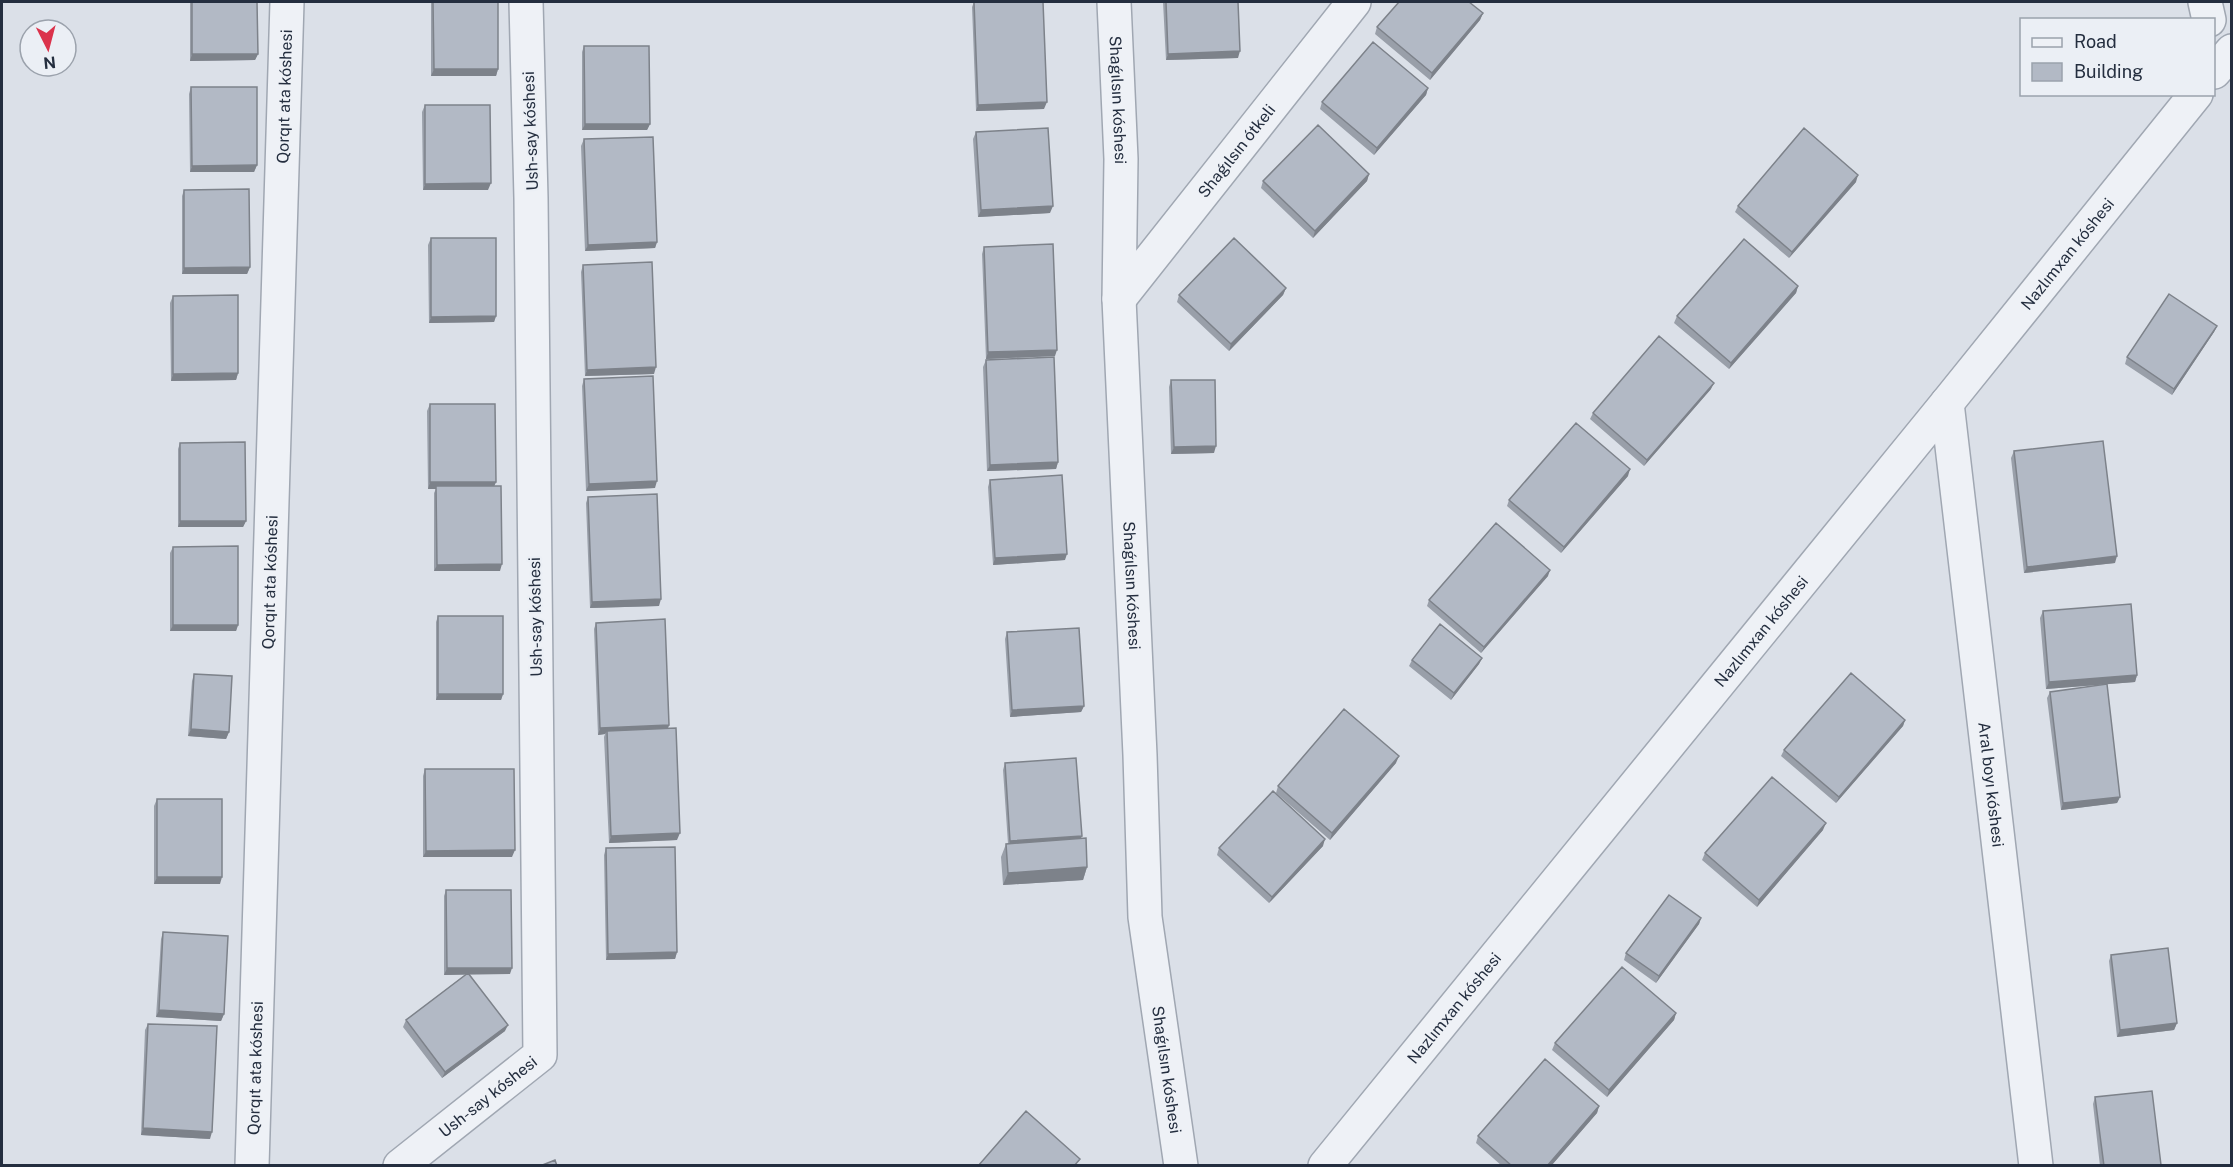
<svg xmlns="http://www.w3.org/2000/svg" width="2233" height="1167" viewBox="0 0 2233 1167" font-family="'Public Sans',sans-serif">
<style>
.lines{fill:none;stroke-linecap:round;stroke-linejoin:round}
.street-casing{stroke:#a0a7b2;stroke-width:36}
.street{stroke:#eef1f6;stroke-width:33}
.wall{fill:#999fa9}
.shaded-wall{fill:#7d828a}
.building{fill:#b2b9c5;stroke:#7d828a;stroke-width:1.5}
.labels{text-anchor:middle;stroke-width:4.5;stroke-linejoin:round;paint-order:stroke}
.street-label{font-size:16px;fill:#242e3f;stroke:#ebeff5}
</style>
<rect width="100%" height="100%" fill="#dbe0e8"/>
<g class="lines">
<defs>
<g id="street">
<path id="s1" d="M1114 2 1121 159 1119 299 1140 755 1145 917 1181 1166"/>
<path d="M2205 2 2209 20"/>
<path d="M2214 72 2232 51"/>
<path id="s2" d="M1119 299 1354 2"/>
<path id="s3" d="M1947 403 2036 1166"/>
<path id="s4" d="M252 1166 287 2"/>
<path id="s5" d="M400 1166 540 1055 531 198 526 2"/>
<path id="s6" d="M1325 1166 1947 403 2196 94"/>
</g>
</defs>
<use href="#street" class="street-casing"/>
<use href="#street" class="street"/>
</g>
<path class="wall" d="M190 2H257L258 54 255 60 190 61Z
M431 2H498V69L496 76H431Z
M974 2 1044 109 976 111 972 7Z
M1163 2H1238V58L1166 60Z
M1483 13 1480 20 1430 80 1375 34 1377 27Z
M584 46 650 124 647 130H582V52Z
M191 87 257 165 254 172H190L189 94Z
M1428 88 1426 95 1374 155 1320 109 1322 102Z
M425 105 488 190H423L422 112Z
M976 132 1050 213 978 217 973 139Z
M584 139 657 242 655 248 585 251 581 146Z
M1369 174 1367 181 1313 238 1261 188 1263 181Z
M1856 182 1789 258 1735 212 1738 206Z
M184 190 250 267 247 274H182V196Z
M431 238 496 316 494 322 429 323 428 245Z
M984 247 1055 356 986 359 982 254Z
M583 265 654 374 585 376 581 272Z
M1798 286 1796 293 1729 369 1674 323 1677 316Z
M1286 288 1283 295 1229 351 1177 302 1179 295Z
M173 296 238 373 236 380 171 381 170 303Z
M2217 326 2214 332 2172 395 2125 364 2127 357Z
M986 360 1058 462 1056 469 987 471 983 367Z
M584 379 655 488 586 491 582 386Z
M1171 380 1214 453 1171 454 1169 387Z
M1711 389 1644 466 1590 419 1593 413Z
M430 404 496 482 494 486 500 571H434V493L436 489H428L427 411Z
M180 443 246 521 243 527H178V449Z
M2014 451 2115 563 2024 573 2011 458Z
M1628 476 1561 553 1507 506 1509 500Z
M990 480 1065 560 993 565 988 487Z
M588 497 659 606 590 608 586 503Z
M173 547 238 625 236 631H170V553Z
M1548 576 1481 653 1427 606 1429 600Z
M2043 611 2137 675 2135 682 2046 689 2040 618Z
M438 616 503 694 501 700H436V622Z
M596 623 669 725 668 728 677 840 609 843 604 737 605 734 598 735 594 629Z
M1007 632 1084 706 1081 712 1010 717 1005 639Z
M1482 658 1479 664 1451 700 1409 666 1412 660Z
M194 674 229 732 226 739 188 736 192 681Z
M2050 692 2120 797 2117 803 2061 810 2047 698Z
M1905 720 1903 726 1836 803 1781 756 1784 750Z
M1005 763 1081 838 1087 867 1083 880 1003 885 1001 857 1006 844H1008L1003 770Z
M1396 763 1330 840 1276 793 1278 786Z
M425 769 512 857H423V776Z
M157 799 220 884H154V806Z
M1823 830 1757 907 1702 860 1705 853Z
M1323 846 1269 903 1217 855 1219 848Z
M606 848 677 952 675 959 606 960 604 855Z
M446 890 510 974H469L505 1031 442 1078 403 1027 406 1020 466 974 444 975V896Z
M1701 918 1699 924 1656 983 1624 960 1626 953Z
M163 932 224 1014 221 1021 156 1017 161 939Z
M2111 955 2177 1023 2174 1030 2117 1037 2109 961Z
M1676 1013 1674 1020 1607 1097 1552 1050 1555 1043Z
M148 1024 210 1139 141 1135 145 1030Z
M2095 1097 2161 1166H2100L2093 1104Z
M1599 1106 1597 1113 1551 1166H1502L1476 1143 1478 1136Z"/>
<path class="shaded-wall" d="M1483 13 1480 20 1430 80 1432 73Z
M1240 51 1238 58 1166 60 1168 54Z
M192 54H258L255 60 190 61Z
M434 69H498L496 76H431Z
M1428 88 1426 95 1374 155 1377 148Z
M1047 102 1044 109 976 111 978 105Z
M585 124H650L647 130H582Z
M257 165 254 172H190L192 166Z
M1369 174 1367 181 1313 238 1315 231Z
M1858 175 1856 182 1789 258 1792 252Z
M491 183 488 190H423L425 184Z
M1053 206 1050 213 978 217 981 210Z
M657 242 655 248 585 251 588 245Z
M250 267 247 274H182L184 268Z
M1798 286 1796 293 1729 369 1731 363Z
M1286 288 1283 295 1229 351 1231 344Z
M496 316 494 322 429 323 431 317Z
M2217 326 2214 332 2172 395 2174 389Z
M1057 350 1055 356 986 359 988 352Z
M656 367 654 374 585 376 587 370Z
M238 373 236 380 171 381 173 374Z
M1714 383 1711 389 1644 466 1647 460Z
M1216 446 1214 453 1171 454 1174 447Z
M1058 462 1056 469 987 471 990 465Z
M1630 469 1628 476 1561 553 1564 547Z
M657 481 655 488 586 491 589 484Z
M430 482H496L493 489 436 486V489H428Z
M180 521H246L243 527H178Z
M1067 554 1065 560 993 565 995 558Z
M2117 556 2115 563 2024 573 2027 567Z
M502 564 500 571H434L437 565Z
M1550 570 1548 576 1481 653 1484 647Z
M661 599 659 606 590 608 592 602Z
M173 625H238L236 631H170Z
M1482 658 1479 664 1451 700 1454 693Z
M2137 675 2135 682 2046 689 2049 682Z
M438 694H503L501 700H436Z
M1084 706 1081 712 1010 717 1012 710Z
M1905 720 1903 726 1836 803 1839 797Z
M669 725 667 731H607L605 734 598 735 600 728Z
M191 729 229 732 226 739 188 736Z
M1399 756 1396 763 1330 840 1332 833Z
M2120 797 2117 803 2061 810 2063 803Z
M1826 823 1823 830 1757 907 1759 900Z
M680 833 677 840 609 843 611 836Z
M1082 836 1079 843 1008 848 1010 841Z
M1325 839 1323 846 1269 903 1272 897Z
M515 850 512 857H423L426 851Z
M1087 867 1083 880 1003 885 1008 873Z
M157 877H222L220 884H154Z
M1701 918 1699 924 1656 983 1659 976Z
M677 952 675 959 606 960 608 954Z
M447 968H512L510 974 444 975Z
M159 1010 224 1014 221 1021 156 1017Z
M1676 1013 1674 1020 1607 1097 1609 1090Z
M2177 1023 2174 1030 2117 1037 2120 1030Z
M508 1025 505 1031 442 1078 445 1072Z
M1599 1106 1597 1113 1551 1166H1547Z
M143 1128 212 1132 210 1139 141 1135Z"/>
<path class="building" d="M192 2H257L258 54H192Z
M433 2H498V69H434Z
M974 2H1043L1047 102 978 105Z
M1166 2H1238L1240 51 1168 54Z
M1399 2H1469L1483 13 1432 73 1377 27Z
M1373 42 1428 88 1377 148 1322 102Z
M584 46H649L650 124H585Z
M191 87H257V165L192 166Z
M425 105H490L491 183 425 184Z
M1318 125 1369 174 1315 231 1263 181Z
M1048 128 1053 206 981 210 976 132Z
M1804 128 1858 175 1792 252 1738 206Z
M653 137 657 242 588 245 584 139Z
M249 189 250 267 184 268V190Z
M431 238H496V316L431 317Z
M1234 238 1286 288 1231 344 1179 295Z
M1744 239 1798 286 1731 363 1677 316Z
M1053 244 1057 350 988 352 984 247Z
M652 262 656 367 587 370 583 265Z
M2169 294 2217 326 2174 389 2127 357Z
M238 295V373L173 374V296Z
M1659 336 1714 383 1647 460 1593 413Z
M1054 357 1058 462 990 465 986 360Z
M653 376 657 481 589 484 584 379Z
M1171 380H1215L1216 446 1174 447Z
M430 404H495L496 482H430Z
M1576 423 1630 469 1564 547 1509 500Z
M2103 441 2117 556 2027 567 2014 451Z
M245 442 246 521H180V443Z
M1062 475 1067 554 995 558 990 480Z
M436 486H501L502 564 437 565Z
M657 494 661 599 592 602 588 497Z
M1496 523 1550 570 1484 647 1429 600Z
M238 546V625H173V547Z
M2131 604 2137 675 2049 682 2043 611Z
M438 616H503V694H438Z
M665 619 669 725 600 728 596 623Z
M1440 624 1482 658 1454 693 1412 660Z
M1079 628 1084 706 1012 710 1007 632Z
M1851 673 1905 720 1839 797 1784 750Z
M194 674 232 676 229 732 191 729Z
M2107 684 2120 797 2063 803 2050 692Z
M1344 709 1399 756 1332 833 1278 786Z
M676 728 680 833 611 836 607 731Z
M1076 758 1082 836 1010 841 1005 763Z
M425 769H514L515 850 426 851Z
M1772 777 1826 823 1759 900 1705 853Z
M1273 791 1325 839 1272 897 1219 848Z
M157 799H222V877H157Z
M1086 838 1087 867 1008 873 1006 844Z
M675 847 677 952 608 954 606 848Z
M446 890H511L512 968H447Z
M1669 895 1701 918 1659 976 1626 953Z
M163 932 228 936 224 1014 159 1010Z
M2168 948 2177 1023 2120 1030 2111 955Z
M1622 967 1676 1013 1609 1090 1555 1043Z
M468 973 508 1025 445 1072 406 1020Z
M148 1024 217 1026 212 1132 143 1128Z
M1545 1059 1599 1106 1547 1166H1512L1478 1136Z
M2152 1091 2161 1165 2104 1166 2095 1097Z
M1026 1111 1080 1159 1074 1166H978Z
M555 1160 557 1166H540Z"/>
<g class="labels">
<g class="street-label">
<text dy="6" stroke="none"><textPath href="#s4" startOffset="1070">Qorqıt ata kóshesi</textPath></text>
<text dy="6" stroke="none"><textPath href="#s1" startOffset="98">Shaǵılsın kóshesi</textPath></text>
<text transform="translate(530 131) rotate(-92)" y="6">Ush-say kóshesi</text>
<text dy="6" stroke="none"><textPath href="#s2" startOffset="189">Shaǵılsın ótkeli</textPath></text>
<text dy="6" stroke="none"><textPath href="#s6" startOffset="1176">Nazlımxan kóshesi</textPath></text>
<text dy="6" stroke="none"><textPath href="#s4" startOffset="584">Qorqıt ata kóshesi</textPath></text>
<text dy="6" stroke="none"><textPath href="#s1" startOffset="584">Shaǵılsın kóshesi</textPath></text>
<text transform="translate(535 617) rotate(-91)" y="6">Ush-say kóshesi</text>
<text dy="6" stroke="none"><textPath href="#s6" startOffset="690">Nazlımxan kóshesi</textPath></text>
<text dy="6" stroke="none"><textPath href="#s3" startOffset="384">Aral boyı kóshesi</textPath></text>
<text dy="6" stroke="none"><textPath href="#s6" startOffset="204">Nazlımxan kóshesi</textPath></text>
<text dy="6" stroke="none"><textPath href="#s4" startOffset="98">Qorqıt ata kóshesi</textPath></text>
<text dy="6" stroke="none"><textPath href="#s1" startOffset="1070">Shaǵılsın kóshesi</textPath></text>
<text dy="6" stroke="none"><textPath href="#s5" startOffset="112">Ush-say kóshesi</textPath></text>
</g>
</g>
<rect width="2233" height="1167" fill="none" stroke="#242e3f" stroke-width="6"/>
<rect x="2020" y="18" width="195" height="78" fill="#ebeff5" stroke="#9ba2ac" stroke-width="1.5"/>
<rect x="2032" y="38" width="30" height="9" fill="#eef1f6" stroke="#9ba2ac" stroke-width="1.5"/>
<text x="2074" y="48" font-size="18" fill="#242e3f">Road</text>
<rect x="2032" y="63" width="30" height="18" fill="#b2b9c5" stroke="#9ba2ac" stroke-width="1.5"/>
<text x="2074" y="78" font-size="18" fill="#242e3f">Building</text>
<g transform="translate(48 48) rotate(174)"><circle r="28" fill="#ebeff5" stroke="#9ba2ac" stroke-width="1.5"/>
<path d="M0-4.5L10 22L0 15L-10 22Z" fill="#db324b"/>
<text y="-9" font-size="16" font-weight="bold" text-anchor="middle" fill="#242e3f">N</text>
</g>
</svg>
